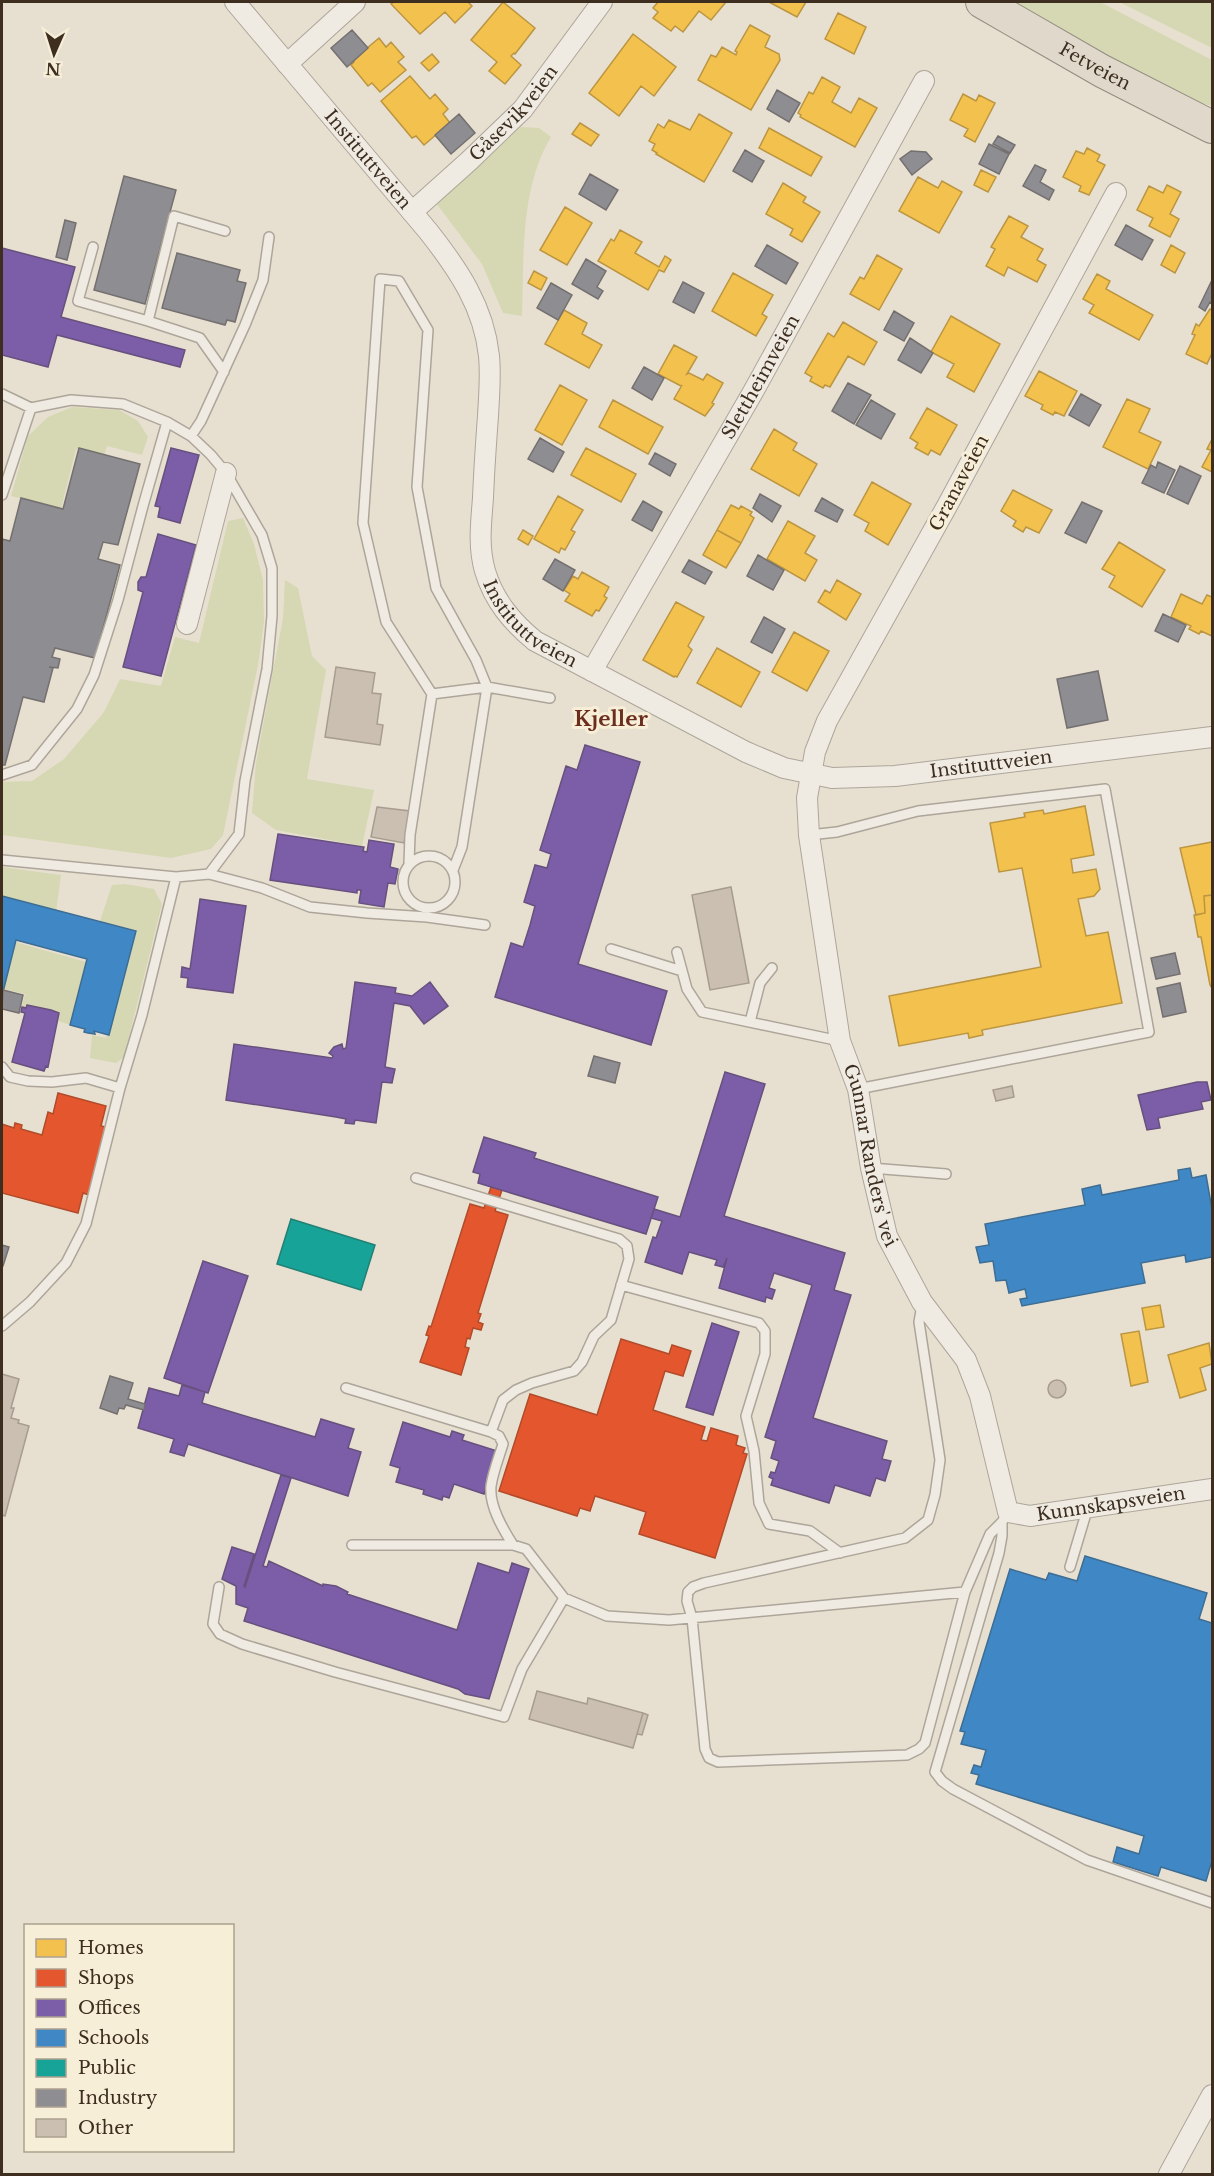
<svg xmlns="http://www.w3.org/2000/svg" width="1214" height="2176" viewBox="0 0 1214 2176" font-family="'Libre Baskerville',serif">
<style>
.green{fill:#d6d7b3}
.homes{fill:#f2c14e;stroke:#bc9540;stroke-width:1.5}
.shops{fill:#e4572e;stroke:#b24b2a;stroke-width:1.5}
.offices{fill:#7b5ea7;stroke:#68507e;stroke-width:1.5}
.schools{fill:#3f88c5;stroke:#3e6d94;stroke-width:1.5}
.public{fill:#17a398;stroke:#228074;stroke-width:1.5}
.industry{fill:#8d8d92;stroke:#757070;stroke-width:1.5}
.building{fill:#cbbfb2;stroke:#a89c90;stroke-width:1.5}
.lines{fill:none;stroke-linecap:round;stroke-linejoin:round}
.service-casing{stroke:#ada599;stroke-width:12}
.minor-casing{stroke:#ada599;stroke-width:22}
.trunk-casing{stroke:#928b80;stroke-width:34}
.service{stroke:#efebe3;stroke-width:9}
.minor{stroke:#efebe3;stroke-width:20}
.trunk{stroke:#e0d9cb;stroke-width:32}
.labels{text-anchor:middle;stroke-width:6;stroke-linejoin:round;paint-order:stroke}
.street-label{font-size:18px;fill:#3d2e20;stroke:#f7eed8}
.quarter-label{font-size:21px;font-weight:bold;fill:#6b2e1e;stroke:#f7eed8}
</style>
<rect width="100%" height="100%" fill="#e7e0d1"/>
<path class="green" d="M1012 2H1100L1212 60V106C1189 100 1167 88 1145 77 1099 54 1056 28 1012 2Z
M1119 2H1212V48Z
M521 127 539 128 551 137C520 188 524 258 522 316L503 313 482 264 436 203Z
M72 407 119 410 138 421 148 437 142 455 107 446 104 456 76 449 61 509 11 496 28 436 48 417Z
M243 518 254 544 263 580 264 622 258 665 223 835 211 849 171 858 2 835V782L32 781 64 759 104 712 120 679 161 686 175 637 199 643 228 521Z
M285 580 298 588 312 656 326 670 307 779 374 790 362 846 276 830 252 813 256 763 283 618Z
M2 867 61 875 56 912 2 896Z
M125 884 154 889 162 904 124 1057 116 1063 90 1058 92 1035 106 1038 134 935 99 924 112 885Z
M15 942 86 962 70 1025 58 1021 59 1016 22 1006 25 994 4 989Z"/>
<path class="homes" d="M394 2H468L472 6 455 23 445 12 420 34 391 4Z
M503 2 535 28 515 54 514 53 511 56 521 65 505 84 489 71 497 62 471 40Z
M658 2H726L711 20 699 11 683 32 675 26 671 31 653 18 658 12 653 8Z
M769 2H806L797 17Z
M838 13 866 27 854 54 825 39Z
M750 25 770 36 765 47 779 54 780 60 751 110 698 80 711 55 716 57 722 47 736 55 737 52 735 51Z
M633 34 676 67 654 96 641 86 619 116 589 93Z
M379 38 386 47 391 42 404 57 398 62 406 70 380 92 372 83 368 86 351 65 354 62 353 60Z
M432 54 439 62 429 71 421 63Z
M410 76 430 99 435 94 448 109 443 114 450 123 424 145 416 136 412 138 381 101Z
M822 77 840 87 832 102 851 113 859 98 877 108 855 147 800 117 801 115 798 113 809 92 813 94Z
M963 94 976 101 979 95 995 103 975 142 964 136 968 129 950 120Z
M699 114 732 133 704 182 656 154 657 153 652 150 655 144 649 141 658 124 664 128 669 120 690 130Z
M580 123 599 135 591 146 572 134Z
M769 128 822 157 811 176 759 148Z
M1087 148 1100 155 1097 161 1105 165 1089 195 1079 191 1081 186 1063 177 1076 151 1084 154Z
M981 170 996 177 988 192 974 185Z
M918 177 938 188 942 181 962 192 939 233 899 211Z
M783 183 806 197 803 202 820 212 802 242 790 235 793 229 766 214Z
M1167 185 1181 192 1170 214 1179 219 1170 237 1149 226 1153 218 1137 210 1149 186 1163 193Z
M565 207 592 223 567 265 540 250Z
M1009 216 1028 226 1021 237 1043 249 1037 260 1046 265 1037 282 1008 267 1004 276 986 266 995 249 991 247Z
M620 230 642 242 635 253 659 267 665 256 671 260 664 272 659 270 648 290 598 261 611 239 614 241Z
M1171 245 1185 253 1175 273 1161 265Z
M877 255 902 269 879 310 850 294 860 277 864 279Z
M534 271 547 278 541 290 528 283Z
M733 273 773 295 762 314 767 317 756 336 712 311Z
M1097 274 1110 281 1106 289 1153 315 1139 340 1089 313 1094 305 1083 299Z
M1210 309 1212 310V353L1207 364 1186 354 1195 335 1192 334 1196 324 1199 326Z
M564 310 587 323 582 334 602 345 589 368 545 344Z
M951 316 1000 344 974 392 947 377 954 364 931 352Z
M843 322 877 342 864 365 848 356 830 387 825 385 823 388 810 381 812 377 805 373 828 333 834 337Z
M674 345 697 357 687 374 689 373 703 380 707 374 723 383 712 403 714 404 705 416 674 399 682 385 681 386 658 374Z
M1039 371 1077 391 1064 416 1055 412 1053 415 1041 409 1043 405 1025 396Z
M560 385 587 400 562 445 535 430Z
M1127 399 1150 409 1139 432 1161 442 1148 469 1103 447Z
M613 400 663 427 648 454 599 427Z
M927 408 957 425 940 455 931 450 928 455 915 448 918 443 910 438Z
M774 429 797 443 793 450 817 464 799 496 751 469Z
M1212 439V472L1202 467 1211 450 1207 449Z
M586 448 636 474 621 502 571 475Z
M872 482 911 504 888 545 865 531 869 523 854 515Z
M1013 490 1052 510 1039 533 1026 527 1023 532 1013 526 1016 521 1001 511Z
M558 496 583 510 571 530 575 532 565 550 561 548 559 553 534 539Z
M731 505 739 509 741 506 752 512 750 515 754 518 741 543 717 530Z
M788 521 815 536 805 553 817 560 805 581 767 559Z
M523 530 533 536 528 545 518 539Z
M717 530 741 543 726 568 703 555Z
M1119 542 1165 570 1142 607 1109 587 1115 576 1102 569Z
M582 572 609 587 604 596 607 598 599 611 596 610 592 616 565 601 570 594 564 590 573 576 578 579Z
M837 580 861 594 846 620 818 602 825 590 830 593Z
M1181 594 1202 604 1207 595 1212 597V636L1201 631 1199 634 1189 629 1191 626 1171 617Z
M676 602 704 617 688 646 692 650 677 677 675 676 674 677 643 660Z
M794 632 829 651 807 691 772 672Z
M717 648 760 672 741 707 697 683Z
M1085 806 1094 855 1071 859 1073 873 1096 869 1100 889 1094 896 1078 899 1086 936 1108 932 1122 1003 982 1030 983 1035 969 1038 968 1033 899 1046 889 996 1041 967 1022 868 999 872 990 823 1025 817 1024 813 1043 810 1044 814Z
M1212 842V895L1204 896 1205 913 1196 915 1180 848Z
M1212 895V988L1210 985 1201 937H1198L1194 915 1205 913 1204 896Z
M1160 1305 1164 1327 1146 1330 1142 1308Z
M1139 1331 1148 1382 1131 1386 1121 1334Z
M1209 1343 1212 1364 1200 1368 1206 1390 1180 1398 1168 1355Z"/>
<path class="shops" d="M58 1093 106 1106 101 1126 106 1127 89 1195 83 1193 78 1213 2 1193V1124L14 1128 15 1123 22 1125 21 1129 42 1135 48 1112 53 1114Z
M491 1187 502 1190 495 1211 508 1215 478 1313 481 1314 478 1322 483 1324 481 1330 473 1328 470 1339 467 1338 465 1347 469 1348 461 1375 420 1362 429 1336 426 1335 429 1326 431 1327 470 1204 484 1208Z
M621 1339 669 1354 672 1345 691 1351 683 1376 665 1371 653 1410 705 1427 701 1440 707 1441 711 1428 738 1436 736 1445 745 1448 743 1453 747 1454 715 1558 639 1534 646 1512 595 1496 590 1511 580 1508 577 1516 499 1491 530 1394 597 1415Z"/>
<path class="offices" d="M2 248 75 267 61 317 185 350 180 367 57 335 48 367 2 355Z
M171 448 199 455 180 523 158 517 160 507 155 506Z
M158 534 196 545 161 676 123 667 143 592 138 590V582L141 577H146Z
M585 745 640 762 578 964 667 991 651 1045 495 997 511 943 523 947 530 925 535 906 524 902 535 865 547 868 551 854 540 850 566 766 577 770Z
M278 834 364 847 363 851 367 852 369 840 394 844 390 867 398 869 395 884 388 883 384 907 359 903 361 890H357V893L270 880Z
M200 899 246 906 233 993 187 987 188 978 181 977 182 967 190 969Z
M355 982 396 988 395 993 412 996 430 982 448 1006 424 1024 410 1006 394 1003 385 1067 395 1069 392 1083 382 1082 376 1123 355 1120 354 1124 345 1123 346 1119 336 1117 226 1100 234 1044 332 1058 333 1056 329 1053 334 1047 342 1044 343 1049 346 1048Z
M27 1005 51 1010 59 1013 48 1067 46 1066 44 1071 12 1062 25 1013 21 1012 22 1007 26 1008Z
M725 1072 765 1084 724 1216 845 1253 834 1290 851 1295 813 1418 887 1441 882 1459 891 1461 885 1481 876 1478 870 1496 835 1485 829 1503 771 1485 773 1479 769 1477 771 1472 775 1473 779 1461 771 1458 776 1441 765 1437 812 1285 774 1273 769 1288 775 1290 772 1299 766 1297 765 1302 719 1288 727 1258 723 1267 715 1265 717 1260 689 1252 682 1274 645 1262 653 1237 656 1238 662 1221 651 1218 654 1209 680 1217Z
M1197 1082H1207L1211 1100 1201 1102 1203 1109 1158 1118 1160 1128 1147 1130 1138 1095Z
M484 1137 536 1153 534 1158 658 1197 646 1234 478 1183 480 1174 473 1172Z
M203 1261 248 1276 208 1393 164 1378Z
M712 1323 739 1332 713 1415 686 1407Z
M182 1385 205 1392 202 1403 315 1437 321 1419 354 1429 348 1448 361 1452 348 1496 188 1444 184 1456 170 1452 174 1439 138 1428 149 1388 179 1396Z
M403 1422 450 1437 452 1431 464 1435 462 1440 497 1451 484 1494 454 1484 449 1498 443 1496 442 1500 423 1494 424 1490 396 1482 400 1468 390 1465Z
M281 1475 291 1478 263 1566 267 1567 269 1561 323 1586V1584L336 1586 348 1592 347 1594 457 1630 478 1563 509 1573 512 1563 529 1569 489 1699 465 1694 458 1689 244 1621 248 1608 236 1604V1586L222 1579 232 1547 254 1554 244 1586 245 1587Z"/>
<path class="schools" d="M2 896 136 931 109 1035 94 1031 95 1034 88 1033 84 1032 85 1029 70 1025 87 959 16 940 2 996Z
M1190 1168 1192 1178 1206 1175 1212 1209V1257L1186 1262 1185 1255 1141 1263 1145 1283 1022 1306 1020 1299 1027 1298 1025 1289 1009 1293 1006 1280 996 1281 993 1261 980 1263 976 1247 989 1245 985 1224 1085 1205 1082 1189 1100 1185 1102 1195 1179 1180 1178 1170Z
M1085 1556 1207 1593 1199 1619 1212 1623V1865L1211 1864 1206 1881 1161 1867 1158 1876 1113 1862 1117 1847 1139 1854 1144 1836 976 1784 979 1775 971 1773 974 1765 981 1767 986 1750 961 1744 965 1732 960 1731 1010 1569 1046 1580 1049 1573 1077 1581Z"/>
<path class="public" d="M291 1219 375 1245 361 1290 277 1264Z"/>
<path class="industry" d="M352 30 368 48 347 67 331 48Z
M777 90 800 103 789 122 767 109Z
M459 114 475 133 451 154 435 135Z
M998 136 1015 145 1010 153 993 144Z
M989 144 1009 154 999 174 979 164Z
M745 150 764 161 752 182 733 171Z
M911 151 926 152 932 159 912 175 900 159Z
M1035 165 1046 170 1040 182 1054 190 1049 200 1023 186Z
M590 174 618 190 606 210 579 194Z
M124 176 176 190 145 304 94 290Z
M65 220 76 223 67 260 56 257Z
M1126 225 1153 240 1142 260 1115 245Z
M767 245 798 263 786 284 755 266Z
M177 253 240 270 237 281 246 283 235 322 227 320 225 325 162 308Z
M586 259 606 271 597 287 603 291 598 299 572 284Z
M1212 280V303L1210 302 1205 311 1199 307Z
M683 282 704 293 694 313 673 302Z
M551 283 572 295 558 320 537 308Z
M894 311 914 323 904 341 884 330Z
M910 338 933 353 921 373 898 360Z
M644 367 664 378 652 400 632 388Z
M848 383 871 395 854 424 832 411Z
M1081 394 1101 405 1089 426 1069 415Z
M871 400 895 414 881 439 856 425Z
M540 438 564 452 553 472 528 459Z
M79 448 140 464 118 545 103 542 98 559 120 565 95 658 55 648 52 657 60 659 58 668 49 667 53 668 44 702 23 697 5 765H2V539L10 541 21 498 63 509Z
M655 453 676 464 670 476 649 464Z
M1158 462 1175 470 1164 493 1142 483 1151 465 1156 468Z
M1180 466 1201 476 1188 504 1167 494Z
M760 494 781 506 772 522 753 508Z
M822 498 843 510 837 522 815 511Z
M643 501 662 512 652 531 632 520Z
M1082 502 1102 511 1086 543 1065 533Z
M758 555 784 570 773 590 747 576Z
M555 559 575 570 563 591 543 579Z
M689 560 712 572 705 584 682 572Z
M1163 614 1186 625 1178 642 1155 631Z
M764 617 785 629 772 653 751 642Z
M1098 671 1108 720 1067 728 1057 679Z
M1175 953 1180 974 1156 979 1151 958Z
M1180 983 1186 1012 1163 1017 1157 988Z
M3 990 23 995 19 1013 2 1009Z
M594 1056 620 1063 615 1083 588 1076Z
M2 1245 9 1247 3 1266H2Z
M110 1376 133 1383 128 1399 145 1404 144 1410 126 1405 124 1409 119 1408 117 1414 100 1408Z"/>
<path class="building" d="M336 667 375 673 372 693 381 694 377 724 383 725 380 745 325 737Z
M377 807 410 811 404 843 371 837Z
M731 887 749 983 710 990 692 895Z
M1012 1086 1014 1097 996 1101 993 1090Z
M2 1374 19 1379 11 1408H14L11 1418 19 1420 18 1423 29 1426 5 1516 2 1515Z
M1048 1389a9 9 0 1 1 18 0a9 9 0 1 1-18 0Z
M537 1691 587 1704 588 1698 643 1713 633 1748 529 1719Z
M643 1713 648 1715 642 1735 637 1734Z"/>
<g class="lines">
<defs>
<path id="service" d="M93 247 78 301 148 321
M224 372 200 338 148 321 174 216 225 231
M2 394 31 408
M191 436 201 421 245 325 263 280 269 237
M2 495 31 408 71 400 123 404 167 422 191 436 211 455 226 473 262 535 272 568V616L267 669 245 781 239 834 209 874
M432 694 487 687 550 698
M2 775 32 765 77 709 94 675 118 600 143 506 167 422
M809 835 837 832 918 811 1105 789 1149 1032 858 1089
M403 882a26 26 0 1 1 52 0a26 26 0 1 1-52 0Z
M2 860 176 877 209 874 262 888 310 907 367 913 427 917 485 925
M409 863 410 835 432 694 386 622 363 523 380 279 399 281 428 330 417 487 436 588 476 660 487 687 462 847 453 870
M611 949 682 971
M677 952 687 989 702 1012 840 1041
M750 1022 760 983 772 968
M2 1067 10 1077 28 1081 52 1082 86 1078 120 1088 86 1224 66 1263 30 1302 2 1326
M120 1088 142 1015 176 877
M871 1168 946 1174
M621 1285 759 1323 765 1331V1354L746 1416 754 1451 759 1503 769 1524 810 1531 840 1553
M922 1305 919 1322 940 1460 935 1495 928 1520 905 1538 704 1583 693 1587 688 1592 687 1601 692 1618 705 1749 709 1758 718 1762 907 1755 919 1749 925 1743 965 1592 990 1534 1002 1522 1008 1512
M346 1388 491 1432 503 1400 516 1390 532 1383 574 1371 582 1362 594 1336 611 1320 629 1259 627 1246 619 1239 416 1178
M491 1432 499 1436 503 1444C499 1457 493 1472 491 1486 489 1506 503 1529 513 1545
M1002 1522V1536L999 1553 935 1772 942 1781 953 1789 1087 1860 1212 1903
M352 1545H513L526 1549 564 1598
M1070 1567 1088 1507
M219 1587 213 1624 220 1634 242 1644 335 1672 504 1717 522 1669 564 1598 607 1616 669 1620 965 1592"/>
<g id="minor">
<path id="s1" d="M235 2 428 231C458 269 484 307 489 356 491 376 489 396 488 416 486 443 484 471 483 498 481 523 478 547 485 571 494 601 512 622 535 641L746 752 784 768 832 778 895 776 1212 737"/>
<path d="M287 64 355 2"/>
<path id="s2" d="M1116 193 947 506 827 721 815 752 807 798 809 835 840 1041 858 1089 871 1168 887 1236 922 1302 966 1360 980 1396 1008 1512 1030 1516 1212 1489"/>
<path id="s3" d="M412 212 469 161 523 109 602 2"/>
<path d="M187 624 226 473"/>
<path id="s4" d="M592 671 753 392 924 81"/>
<path d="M1169 2174 1212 2095"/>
</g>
<g id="trunk">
<path id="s5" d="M982 2 1102 71 1212 127"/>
</g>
</defs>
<use href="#service" class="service-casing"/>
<use href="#minor" class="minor-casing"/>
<use href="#trunk" class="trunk-casing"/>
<use href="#service" class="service"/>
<use href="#minor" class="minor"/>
<use href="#trunk" class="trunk"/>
</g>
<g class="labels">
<g class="street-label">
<text dy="6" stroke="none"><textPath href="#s5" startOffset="130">Fetveien</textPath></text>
<text dy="6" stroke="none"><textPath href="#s3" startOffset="142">Gåsevikveien</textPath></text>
<text dy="6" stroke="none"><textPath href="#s1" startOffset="206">Instituttveien</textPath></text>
<text dy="6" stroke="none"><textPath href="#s4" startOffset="339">Slettheimveien</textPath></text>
<text transform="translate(959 483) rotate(-62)" y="6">Granaveien</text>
<text dy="6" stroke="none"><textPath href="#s1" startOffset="728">Instituttveien</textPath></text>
<text dy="6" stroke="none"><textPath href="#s1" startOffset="1232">Instituttveien</textPath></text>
<text dy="6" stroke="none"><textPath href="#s2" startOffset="1046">Gunnar Randers' vei</textPath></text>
<text dy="6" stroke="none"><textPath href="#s2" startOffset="1538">Kunnskapsveien</textPath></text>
</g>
<g class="quarter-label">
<text x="611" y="726">Kjeller</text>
</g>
</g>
<rect width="1214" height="2176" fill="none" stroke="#3d2e20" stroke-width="6"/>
<rect x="24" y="1924" width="210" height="228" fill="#f7eed8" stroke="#ada18e" stroke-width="1.5"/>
<rect x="36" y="1939" width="30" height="18" fill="#f2c14e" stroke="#ada18e" stroke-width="1.5"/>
<text x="78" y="1954" font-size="18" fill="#3d2e20">Homes</text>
<rect x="36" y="1969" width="30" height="18" fill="#e4572e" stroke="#ada18e" stroke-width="1.5"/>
<text x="78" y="1984" font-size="18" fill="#3d2e20">Shops</text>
<rect x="36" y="1999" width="30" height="18" fill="#7b5ea7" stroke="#ada18e" stroke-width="1.5"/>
<text x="78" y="2014" font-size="18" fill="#3d2e20">Offices</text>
<rect x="36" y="2029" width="30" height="18" fill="#3f88c5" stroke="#ada18e" stroke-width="1.5"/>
<text x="78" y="2044" font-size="18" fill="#3d2e20">Schools</text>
<rect x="36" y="2059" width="30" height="18" fill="#17a398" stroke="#ada18e" stroke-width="1.5"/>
<text x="78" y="2074" font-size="18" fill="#3d2e20">Public</text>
<rect x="36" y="2089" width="30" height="18" fill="#8d8d92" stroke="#ada18e" stroke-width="1.5"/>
<text x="78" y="2104" font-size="18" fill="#3d2e20">Industry</text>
<rect x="36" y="2119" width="30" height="18" fill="#cbbfb2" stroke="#ada18e" stroke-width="1.5"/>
<text x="78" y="2134" font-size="18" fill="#3d2e20">Other</text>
<g transform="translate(54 54) rotate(183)" stroke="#f7eed8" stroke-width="4.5" paint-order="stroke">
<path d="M0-4.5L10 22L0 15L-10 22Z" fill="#3d2e20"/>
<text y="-9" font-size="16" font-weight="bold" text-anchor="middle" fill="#3d2e20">N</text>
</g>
</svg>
